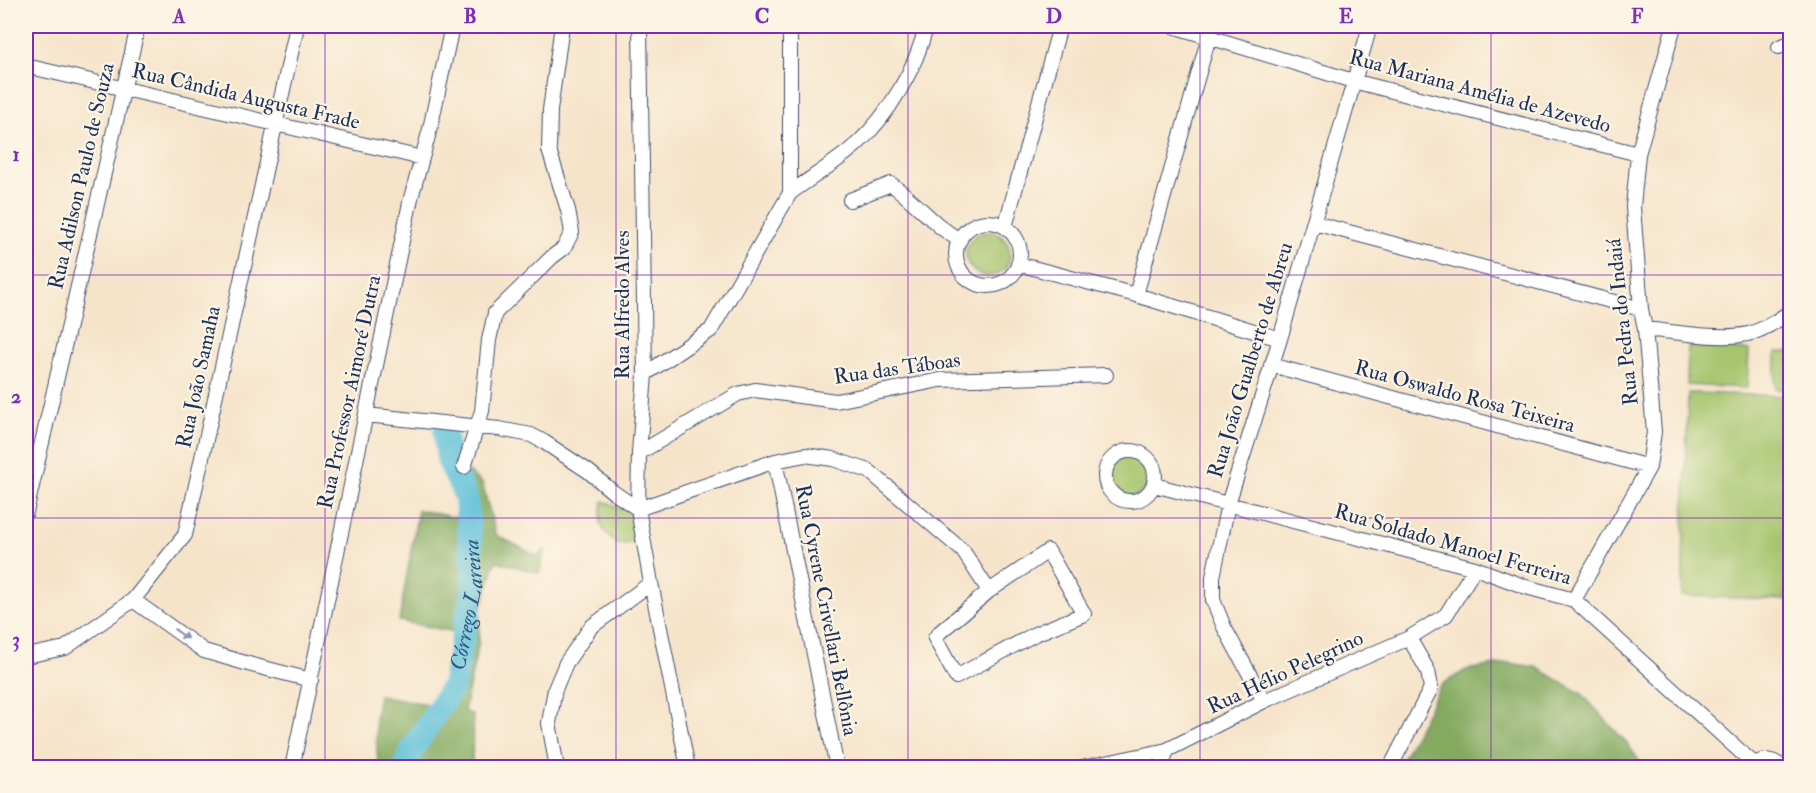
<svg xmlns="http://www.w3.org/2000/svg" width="1816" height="793" viewBox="0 0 1816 793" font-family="'IM FELL Double Pica',serif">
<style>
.green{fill:#a6c56d;stroke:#607a66;stroke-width:1.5}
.forest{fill:#84aa60;stroke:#506c5f;stroke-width:1.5}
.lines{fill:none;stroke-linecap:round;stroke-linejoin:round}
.river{stroke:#5cc0da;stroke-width:24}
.minor-casing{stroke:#3c4a6e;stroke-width:16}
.minor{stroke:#fff;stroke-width:14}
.oneway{fill:#8d97ae}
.grid{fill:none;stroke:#7b2cbf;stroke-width:1.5;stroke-opacity:0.55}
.labels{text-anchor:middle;stroke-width:4.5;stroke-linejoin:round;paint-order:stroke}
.street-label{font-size:21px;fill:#1b2f5e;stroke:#fcf5e5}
.water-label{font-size:22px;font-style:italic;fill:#2e5a83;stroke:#fcf5e5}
.neatline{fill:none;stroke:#7b2cbf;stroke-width:2}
.grid-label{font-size:20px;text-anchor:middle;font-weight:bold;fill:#7b2cbf}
</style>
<rect width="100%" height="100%" fill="#fcf5e5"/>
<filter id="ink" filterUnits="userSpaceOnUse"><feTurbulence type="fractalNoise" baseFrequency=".0167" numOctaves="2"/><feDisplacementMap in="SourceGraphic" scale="12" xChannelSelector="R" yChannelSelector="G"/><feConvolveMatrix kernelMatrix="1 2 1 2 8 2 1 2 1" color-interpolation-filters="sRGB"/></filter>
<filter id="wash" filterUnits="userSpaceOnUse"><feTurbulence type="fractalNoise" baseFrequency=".008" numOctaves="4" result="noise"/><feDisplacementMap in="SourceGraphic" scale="24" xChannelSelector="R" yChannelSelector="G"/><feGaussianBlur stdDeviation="1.35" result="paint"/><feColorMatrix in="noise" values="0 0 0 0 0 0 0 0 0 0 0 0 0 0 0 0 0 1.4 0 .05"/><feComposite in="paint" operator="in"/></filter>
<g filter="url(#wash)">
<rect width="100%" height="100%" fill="#f6e4ca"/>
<path class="green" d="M966 254a22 22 0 1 1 44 0a22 22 0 1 1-44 0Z
M1688 347 1749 350 1747 388 1687 385Z
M1776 352H1790V390L1775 389Z
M1688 393 1790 396V600L1682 596Z
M1110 476a20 20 0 1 1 40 0a20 20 0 1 1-40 0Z
M603 501 631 512 635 543 617 544C598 527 599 525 603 501Z"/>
<path class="forest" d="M455 462 482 483 496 535 537 556 545 550 539 573 496 561 480 612 479 641 464 711 473 715 472 767 383 768 378 765 375 717 379 695 443 707 459 636 455 632 399 621 418 510 463 519 452 483Z
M1508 663 1536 667 1582 694 1624 740 1644 767H1398L1441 685 1466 670Z"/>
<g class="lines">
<path class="river" id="s1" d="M405 768 412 750 453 686 474 584 466 497 448 459 445 432"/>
</g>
</g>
<g filter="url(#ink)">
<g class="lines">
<defs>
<path id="minor" d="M640 26 645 374 639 453 638 509 651 583 688 768
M1173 26 1353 81 1638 154
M1779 47 1790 43
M26 66 422 158
M790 193C812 177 837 162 857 144 888 116 917 67 926 26
M850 200 891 184C915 201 934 226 960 240
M956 254a32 32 0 1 1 64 0a32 32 0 1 1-64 0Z
M1314 223 1641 309
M1005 227 1060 26
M1018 264 1136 295 1280 339
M1136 295 1212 26
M1645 329C1675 332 1720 340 1748 334 1764 330 1778 320 1790 312
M1271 365 1649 467
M645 374 711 330 790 193V26
M366 415 499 429 531 435 544 442 588 471 613 492 638 509 775 461 805 455 833 459 869 471 956 545 963 551 989 591
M1105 476a25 25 0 1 1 50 0a25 25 0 1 1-50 0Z
M639 453 738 394 755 390 836 401 940 380 1106 375
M775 461 837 768
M464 467 482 411 489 340 495 313 552 257 564 248 572 232 568 210 549 150 550 110 562 26
M1154 485 1475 568 1526 587 1574 600 1754 764
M26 512 138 26
M1048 551 1084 614 1035 634 956 677 935 638 940 632 989 591Z
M133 600 204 651 252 665 311 680
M1574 600 1649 467 1654 432 1645 329 1641 309 1633 207 1638 154 1674 26
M26 656 65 648 133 600 185 535 297 26
M1264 701 1224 627 1213 600V577L1228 504 1280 339 1370 26
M292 768 411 198 430 129 452 26
M557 768 549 723 555 689 566 663 591 627 651 583
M1082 768 1167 750 1264 701 1409 638 1446 615 1475 568
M1161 768 1167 750
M1390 768 1431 688 1428 671 1409 638
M1752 768C1761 757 1773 758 1782 768"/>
</defs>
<use href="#minor" class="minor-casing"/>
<use href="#minor" class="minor"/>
</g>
<defs><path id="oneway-solid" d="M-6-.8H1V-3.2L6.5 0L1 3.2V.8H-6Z" transform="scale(1.5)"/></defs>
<use class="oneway" href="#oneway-solid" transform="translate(181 634) rotate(35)"/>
</g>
<path class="grid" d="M325 26V768M616 26V768M908 26V768M1200 26V768M1491 26V768M26 275H1790M26 518H1790"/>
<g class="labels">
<g class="street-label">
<text transform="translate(1480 91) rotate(15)" y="7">Rua Mariana Amélia de Azevedo</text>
<text transform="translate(246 96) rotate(13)" y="7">Rua Cândida Augusta Frade</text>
<text transform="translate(81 176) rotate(-77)" y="7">Rua Adilson Paulo de Souza</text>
<text transform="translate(622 305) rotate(-90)" y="7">Rua Alfredo Alves</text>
<text transform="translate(1622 322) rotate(-96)" y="7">Rua Pedra do Indaiá</text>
<text transform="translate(1250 360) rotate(-73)" y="7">Rua João Gualberto de Abreu</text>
<text transform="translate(897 368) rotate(-8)" y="7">Rua das Táboas</text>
<text transform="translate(198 377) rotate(-78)" y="7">Rua João Samaha</text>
<text transform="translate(349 392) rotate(-78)" y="7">Rua Professor Aimoré Dutra</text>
<text transform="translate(1465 396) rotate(15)" y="7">Rua Oswaldo Rosa Teixeira</text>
<text transform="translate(1453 544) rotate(16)" y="7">Rua Soldado Manoel Ferreira</text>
<text transform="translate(827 610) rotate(79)" y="7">Rua Cyrene Crivellari Bellônia</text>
<text transform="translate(1285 672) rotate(-25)" y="7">Rua Hélio Pelegrino</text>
</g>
<g class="water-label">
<text dy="8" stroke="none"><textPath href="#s1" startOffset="178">Córrego Lareira</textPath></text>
</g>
</g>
<rect width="1816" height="793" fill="none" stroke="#fcf5e5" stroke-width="66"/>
<rect x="33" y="33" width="1750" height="727" class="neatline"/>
<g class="grid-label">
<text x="179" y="23">A</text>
<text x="470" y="23">B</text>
<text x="762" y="23">C</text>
<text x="1054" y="23">D</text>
<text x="1346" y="23">E</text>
<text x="1637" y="23">F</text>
<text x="16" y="161">1</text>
<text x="16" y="403">2</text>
<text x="16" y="646">3</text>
</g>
</svg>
